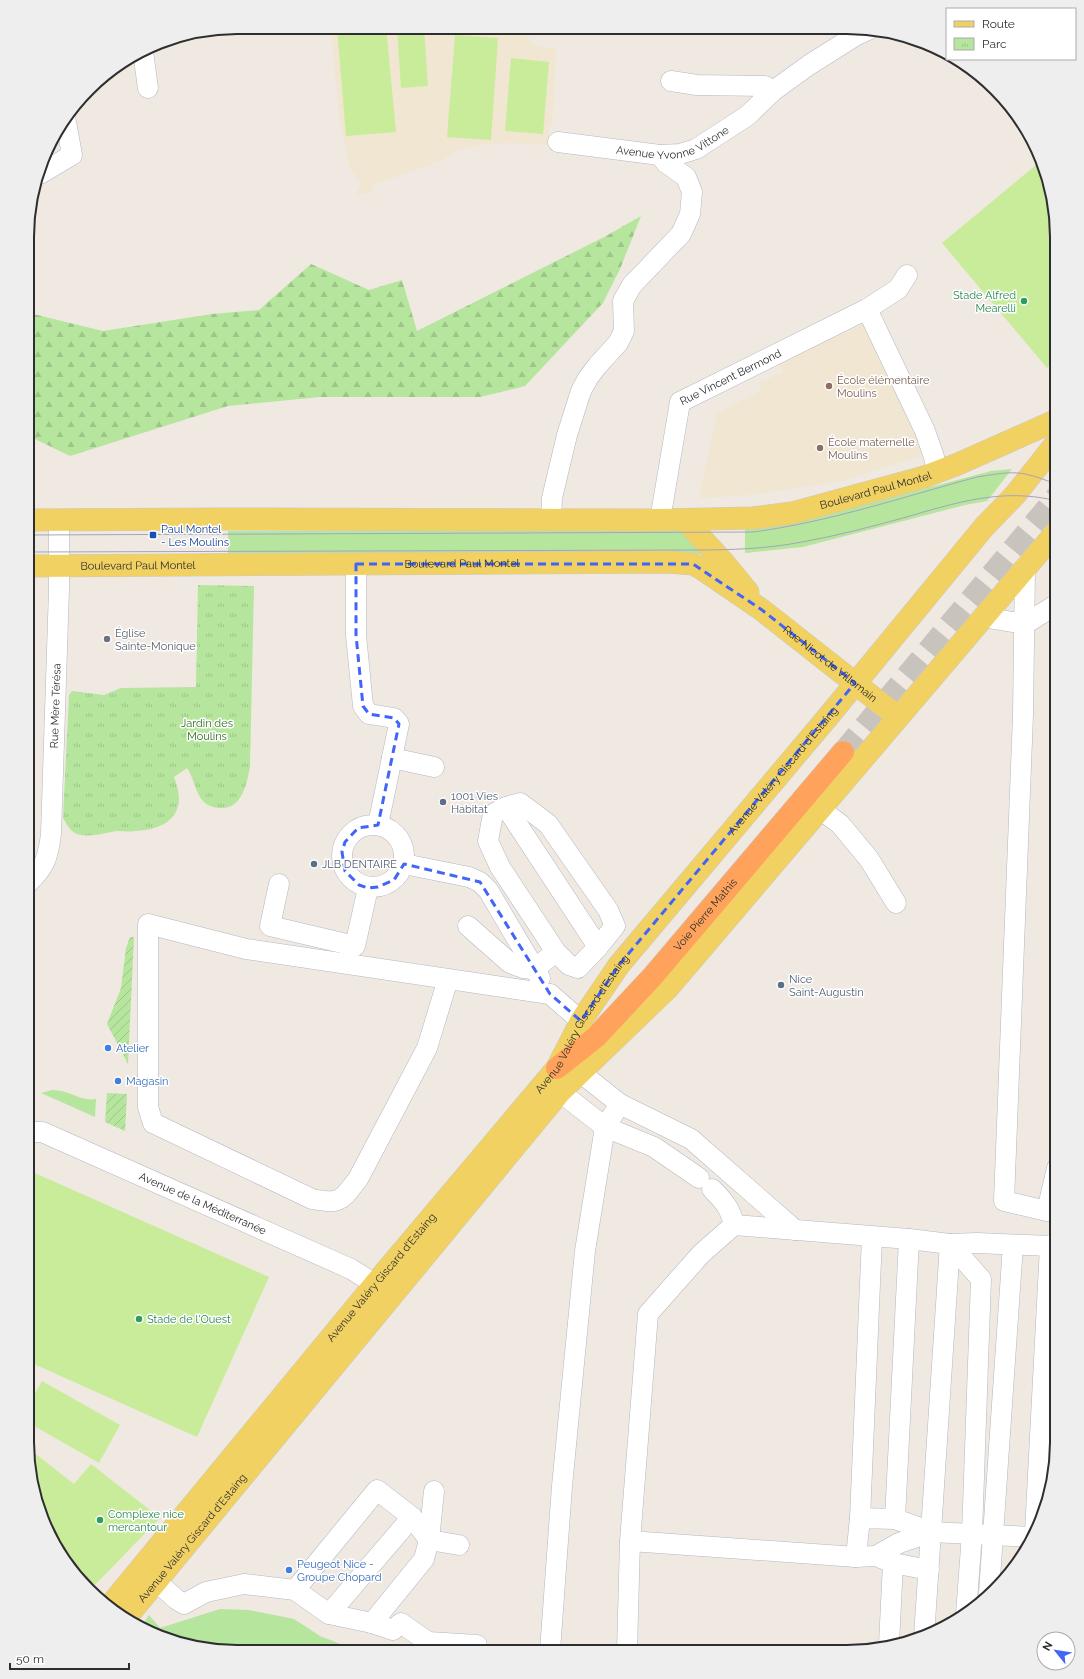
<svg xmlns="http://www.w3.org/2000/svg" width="1084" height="1679" viewBox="0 0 1084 1679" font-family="Raleway,sans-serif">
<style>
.education{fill:#f0e6d1}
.grass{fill:#b6e59e}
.forest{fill:url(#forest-firs)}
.park{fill:url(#park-tufts)}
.garden{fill:url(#garden-furrows)}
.pitch{fill:#c9ec9a}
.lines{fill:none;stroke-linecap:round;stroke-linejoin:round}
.highway-tunnel{stroke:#c8c4bd;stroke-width:22;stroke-dasharray:22 11;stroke-linecap:butt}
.minor-casing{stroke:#b4b7c1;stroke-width:21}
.major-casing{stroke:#c9c9c9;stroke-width:23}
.highway-casing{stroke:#c9c9c9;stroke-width:23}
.minor{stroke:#fff;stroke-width:20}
.major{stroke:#f2d163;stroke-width:22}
.highway{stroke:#ffa35c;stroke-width:22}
.tram{stroke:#a3a6b8;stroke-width:1}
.marked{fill:none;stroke:#4264fb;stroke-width:3;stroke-dasharray:8 5;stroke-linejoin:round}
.leisure-dot{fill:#2e9e5b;stroke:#fff;stroke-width:1.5}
.education-dot{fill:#8d6e63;stroke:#fff;stroke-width:1.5}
.transit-dot{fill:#1a4fb4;stroke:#fff;stroke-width:1.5}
.worship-dot{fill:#6b7280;stroke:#fff;stroke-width:1.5}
.service-dot{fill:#5c6f8a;stroke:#fff;stroke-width:1.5}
.shop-dot{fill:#3f7fe0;stroke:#fff;stroke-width:1.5}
.labels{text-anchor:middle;stroke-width:3;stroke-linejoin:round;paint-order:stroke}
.street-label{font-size:11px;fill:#2e2e2e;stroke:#fff}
.leisure-label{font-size:11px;fill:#27864d;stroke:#fff;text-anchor:start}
.education-label{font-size:11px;fill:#785e54;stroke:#fff;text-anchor:start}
.transit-label{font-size:11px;fill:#164399;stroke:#fff;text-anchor:start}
.worship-label{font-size:11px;fill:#5b616d;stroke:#fff;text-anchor:start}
.park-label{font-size:11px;fill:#2c6e1b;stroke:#fff}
.service-label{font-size:11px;fill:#4e5e75;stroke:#fff;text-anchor:start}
.shop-label{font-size:11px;fill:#366cbe;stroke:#fff;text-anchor:start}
.rim{fill:none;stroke:#2e2e2e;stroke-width:2}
</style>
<defs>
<pattern id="forest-firs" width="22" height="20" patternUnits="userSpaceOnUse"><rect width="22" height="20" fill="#b6e59e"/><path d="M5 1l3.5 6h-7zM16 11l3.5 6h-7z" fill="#9dc588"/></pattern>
<pattern id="park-tufts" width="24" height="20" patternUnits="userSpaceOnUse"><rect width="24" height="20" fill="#b6e59e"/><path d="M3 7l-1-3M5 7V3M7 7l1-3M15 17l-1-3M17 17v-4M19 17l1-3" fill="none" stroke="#9dc588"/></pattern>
<pattern id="garden-furrows" width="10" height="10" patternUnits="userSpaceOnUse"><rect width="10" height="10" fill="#b6e59e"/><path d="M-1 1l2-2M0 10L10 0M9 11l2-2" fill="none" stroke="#9dc588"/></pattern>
</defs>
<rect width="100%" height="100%" fill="#efe9e1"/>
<path class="education" d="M331 27 521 28 522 31 531 42 539 47 556 49 552 126H549V145L506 143 486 144 457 150 443 160 372 185 373 192 356 195 361 184 350 168 339 117Z
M863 324 868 334 874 331 925 446 920 456 843 481 751 495 699 498 717 413 762 390 759 383 783 372 779 363 839 332 841 335Z"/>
<path class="grass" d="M1012 469 987 501 965 505 803 547 745 553V529L807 520 991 471Z
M673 529 681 530 709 554 228 555V531Z
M52 1090C71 1090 80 1102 96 1099L95 1117 41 1093Z
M220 1609 249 1610 294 1619 320 1636 358 1651 210 1650 157 1636 141 1627 149 1615 160 1628Z"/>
<path class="forest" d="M641 216 620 269 603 303 525 386 480 397H320L228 406 70 456 35 439H28L29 328 33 314 103 331 212 314 259 310 311 264 369 290 402 280 417 331 606 236Z"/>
<path class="park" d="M198 585 254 586 250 766C247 784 242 810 219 808 214 808 206 805 203 801 195 792 194 778 187 768L174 777C188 811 171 829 136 831 130 832 123 831 117 831 105 833 89 838 77 834 70 831 67 825 63 818L69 695 72 691 104 695 121 688 196 687Z"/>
<path class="garden" d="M130 937H134L128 1064 107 1024 121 988 126 948Z
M107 1093 127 1094 125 1131 105 1122Z"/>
<path class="pitch" d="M348 27H386L396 132 346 136 337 28Z
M397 28H424L428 86 401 88Z
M455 35 498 38 491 140 447 137Z
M511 58 549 62 543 134 505 131Z
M1042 160 1057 237V359L1047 368 942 243Z
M28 1170 269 1277 197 1437 27 1361Z
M42 1381 120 1425 99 1463 27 1422V1407Z
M28 1448 74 1484 91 1464 160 1518 90 1590 71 1570 43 1522Z"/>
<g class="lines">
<path class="highway-tunnel" d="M843 752 1057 496"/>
<defs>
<g id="minor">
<path d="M143 52 148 88"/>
<path d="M671 81 697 85 765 86 773 91"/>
<path id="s1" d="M558 142 660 155 680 154 696 149 747 116 773 91 809 65 855 36 870 29"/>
<path d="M40 174 72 155 66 122"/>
<path d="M867 309 925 431 934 457 937 472"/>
<path d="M551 520 552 498 567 435 581 391 588 378 598 365 618 343 624 331 623 301 632 285 681 234 690 214 692 192 686 177 666 163 660 155"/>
<path id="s2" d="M660 520 680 402 867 309 898 289 907 275"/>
<path d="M356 564V635L363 706 369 714 394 718 399 724 378 825"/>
<path d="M1025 567 1023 715 1004 1201 1047 1211 1057 1168"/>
<path d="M982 617 1025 624 1057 604"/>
<path d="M392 758 434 767"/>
<path d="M506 807 598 947"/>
<path d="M821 810 840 824 869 859 896 903"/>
<circle cx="373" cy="856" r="31"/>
<path d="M404 864 469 877 480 882 488 890 540 978"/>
<path id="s3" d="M28 883C45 867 48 858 51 834L59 589V520"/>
<path d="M279 884 270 926 355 946 368 888"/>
<path d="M468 926 510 963 523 968 534 969 556 952 569 965 578 968 598 947 615 926 608 910 548 824 520 803 506 807 493 814 488 841 500 867 556 952"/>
<path d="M448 979 427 1048 358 1179C340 1202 341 1204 312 1199L153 1123 148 1107V924L246 949 550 994 581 1021"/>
<path d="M581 1073 620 1104 691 1139 795 1230"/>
<path d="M560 1092 605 1127 654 1147 699 1178"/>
<path id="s4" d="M27 1132H42L49 1135 351 1269 375 1284"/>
<path d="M712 1189C723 1200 731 1209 734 1225"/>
<path d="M950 1244 981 1279 972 1534 966 1614"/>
<path d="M860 1518 872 1237"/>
<path d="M895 1519 909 1239"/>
<path d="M1035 1532 1050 1246"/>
<path d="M1032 1537 932 1532 895 1519 860 1518 856 1557 630 1541 648 1314 701 1254 734 1225 909 1239 950 1244 977 1243 1050 1246 1057 1242"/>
<path d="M876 1556 899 1543 932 1532"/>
<path d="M856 1557 876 1556 893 1563 889 1644"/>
<path d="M893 1563 929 1570"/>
<path d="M157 1582 176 1599 184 1604 206 1592 244 1584 295 1590 329 1614 372 1623 393 1630 401 1623 428 1642 477 1645"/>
<path d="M295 1590 377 1490 412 1517 429 1540 459 1545"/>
<path d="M989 1593 1013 1245"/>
<path d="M329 1614 412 1517"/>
<path d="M372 1623 424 1559 429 1540 434 1491"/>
<path d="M924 1637 950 1244"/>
<path d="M550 1651 562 1486 585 1251 605 1127 620 1104"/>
<path d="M627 1651 630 1541"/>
</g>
<g id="major">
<path id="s5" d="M28 520 224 519 660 520 753 518 792 513 924 477 958 464 1057 420"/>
<path d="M685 520 725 564 748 592"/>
<path id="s6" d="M28 566 668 562 693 564 702 569 762 610 898 717"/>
<path id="s7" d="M108 1608 375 1284 557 1068 581 1021 619 965 827 718 984 527 1015 495 1057 442"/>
<path id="s8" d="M126 1618 560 1092 668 988 1057 531"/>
</g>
<g id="highway">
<path id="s9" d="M557 1068 596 1037 653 976 843 752"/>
</g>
</defs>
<use href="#minor" class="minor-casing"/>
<use href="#major" class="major-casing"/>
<use href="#highway" class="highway-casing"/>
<use href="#minor" class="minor"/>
<use href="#major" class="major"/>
<use href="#highway" class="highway"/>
<path class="tram" d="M28 535 753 532C829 522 903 497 977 477 991 475 1004 472 1018 473 1031 474 1044 480 1057 484
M28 552 694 550C730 550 766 549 802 542 836 536 870 527 903 518 955 503 1003 487 1057 501"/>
</g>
<path class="marked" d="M356 564H693L762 610 855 683 619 965 581 1021 550 994 480 882 404 864 394 880 378 887 368 888 359 885 345 871 342 852 345 842 358 828 378 825 399 724 394 718 369 714 363 706 356 635Z"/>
<g class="leisure-dot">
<circle cx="1024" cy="301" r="4"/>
<circle cx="139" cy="1319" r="4"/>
<circle cx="100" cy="1520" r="4"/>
</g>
<g class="education-dot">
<circle cx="829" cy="386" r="4"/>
<circle cx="820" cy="448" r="4"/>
</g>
<rect class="transit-dot" x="149" y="531" width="8" height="8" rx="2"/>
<circle class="worship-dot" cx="107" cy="639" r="4"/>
<g class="service-dot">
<circle cx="443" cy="802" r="4"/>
<circle cx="314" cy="864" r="4"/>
<circle cx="781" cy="985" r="4"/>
</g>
<g class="shop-dot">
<circle cx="108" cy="1048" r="4"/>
<circle cx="118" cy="1081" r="4"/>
<circle cx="289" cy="1570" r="4"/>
</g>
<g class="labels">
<g class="street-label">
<text dy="4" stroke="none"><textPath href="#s1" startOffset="118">Avenue Yvonne Vittone</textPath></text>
<text dy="4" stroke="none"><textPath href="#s2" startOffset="176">Rue Vincent Bermond</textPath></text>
<text dy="4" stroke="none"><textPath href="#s5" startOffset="851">Boulevard Paul Montel</textPath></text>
<text dy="4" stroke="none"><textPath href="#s6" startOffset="434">Boulevard Paul Montel</textPath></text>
<text dy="4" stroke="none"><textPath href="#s6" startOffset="110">Boulevard Paul Montel</textPath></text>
<text dy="4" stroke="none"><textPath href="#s6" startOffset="835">Rue Nicot de Villemain</textPath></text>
<text dy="4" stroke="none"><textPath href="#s3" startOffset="184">Rue Mère Térésa</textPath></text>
<text dy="4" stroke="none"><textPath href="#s7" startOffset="1077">Avenue Valéry Giscard d'Estaing</textPath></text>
<text dy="4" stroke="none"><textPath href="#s9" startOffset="214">Voie Pierre Mathis</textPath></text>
<text dy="4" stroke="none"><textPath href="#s7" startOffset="753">Avenue Valéry Giscard d'Estaing</textPath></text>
<text dy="4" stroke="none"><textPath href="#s4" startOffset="191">Avenue de la Méditerranée</textPath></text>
<text dy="4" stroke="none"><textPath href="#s7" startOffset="429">Avenue Valéry Giscard d'Estaing</textPath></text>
<text dy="4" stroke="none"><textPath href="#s8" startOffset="104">Avenue Valéry Giscard d'Estaing</textPath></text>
</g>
<g class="leisure-label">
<text x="1016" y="299" text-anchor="end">Stade Alfred<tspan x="1016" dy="13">Mearelli</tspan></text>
<text x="147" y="1323">Stade de l'Ouest</text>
<text x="108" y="1518">Complexe nice<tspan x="108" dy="13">mercantour</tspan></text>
</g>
<g class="education-label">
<text x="837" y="384">École élémentaire<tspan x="837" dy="13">Moulins</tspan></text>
<text x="828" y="446">École maternelle<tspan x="828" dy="13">Moulins</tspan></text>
</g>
<g class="transit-label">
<text x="161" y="533">Paul Montel<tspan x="161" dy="13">- Les Moulins</tspan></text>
</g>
<g class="worship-label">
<text x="115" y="637">Église<tspan x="115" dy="13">Sainte-Monique</tspan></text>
</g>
<g class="park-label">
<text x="207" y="727">Jardin des<tspan x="207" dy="13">Moulins</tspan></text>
</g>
<g class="service-label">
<text x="451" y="800">1001 Vies<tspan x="451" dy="13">Habitat</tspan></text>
<text x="322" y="868">JLB DENTAIRE</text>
<text x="789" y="983">Nice<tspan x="789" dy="13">Saint-Augustin</tspan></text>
</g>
<g class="shop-label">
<text x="116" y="1052">Atelier</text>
<text x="126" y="1085">Magasin</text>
<text x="297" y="1568">Peugeot Nice -<tspan x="297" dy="13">Groupe Chopard</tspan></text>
</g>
</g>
<path d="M0 0H1084V1679H0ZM237 34H847A203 203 0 0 1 1050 237V1442A203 203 0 0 1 847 1645H237A203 203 0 0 1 34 1442V237A203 203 0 0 1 237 34Z" fill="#eee" fill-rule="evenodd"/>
<path class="rim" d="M237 34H847A203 203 0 0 1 1050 237V1442A203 203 0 0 1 847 1645H237A203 203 0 0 1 34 1442V237A203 203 0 0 1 237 34Z"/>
<rect x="946" y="8" width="130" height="52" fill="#ffffff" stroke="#ababab"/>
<rect x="954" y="21" width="20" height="6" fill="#f2d163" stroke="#ababab"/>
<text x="982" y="28" font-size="12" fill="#2e2e2e">Route</text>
<rect x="954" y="38" width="20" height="12" fill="url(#park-tufts)" stroke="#ababab"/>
<text x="982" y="48" font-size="12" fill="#2e2e2e">Parc</text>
<g transform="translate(1056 1651) rotate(300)"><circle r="19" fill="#ffffff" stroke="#ababab"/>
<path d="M0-3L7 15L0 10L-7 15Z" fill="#4264fb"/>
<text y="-6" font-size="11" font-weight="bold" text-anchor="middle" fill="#2e2e2e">N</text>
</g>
<path d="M10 1663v6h119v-6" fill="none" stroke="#2e2e2e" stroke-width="2"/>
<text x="16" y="1663" font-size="12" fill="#2e2e2e" stroke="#ffffff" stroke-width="3" paint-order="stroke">50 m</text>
</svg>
